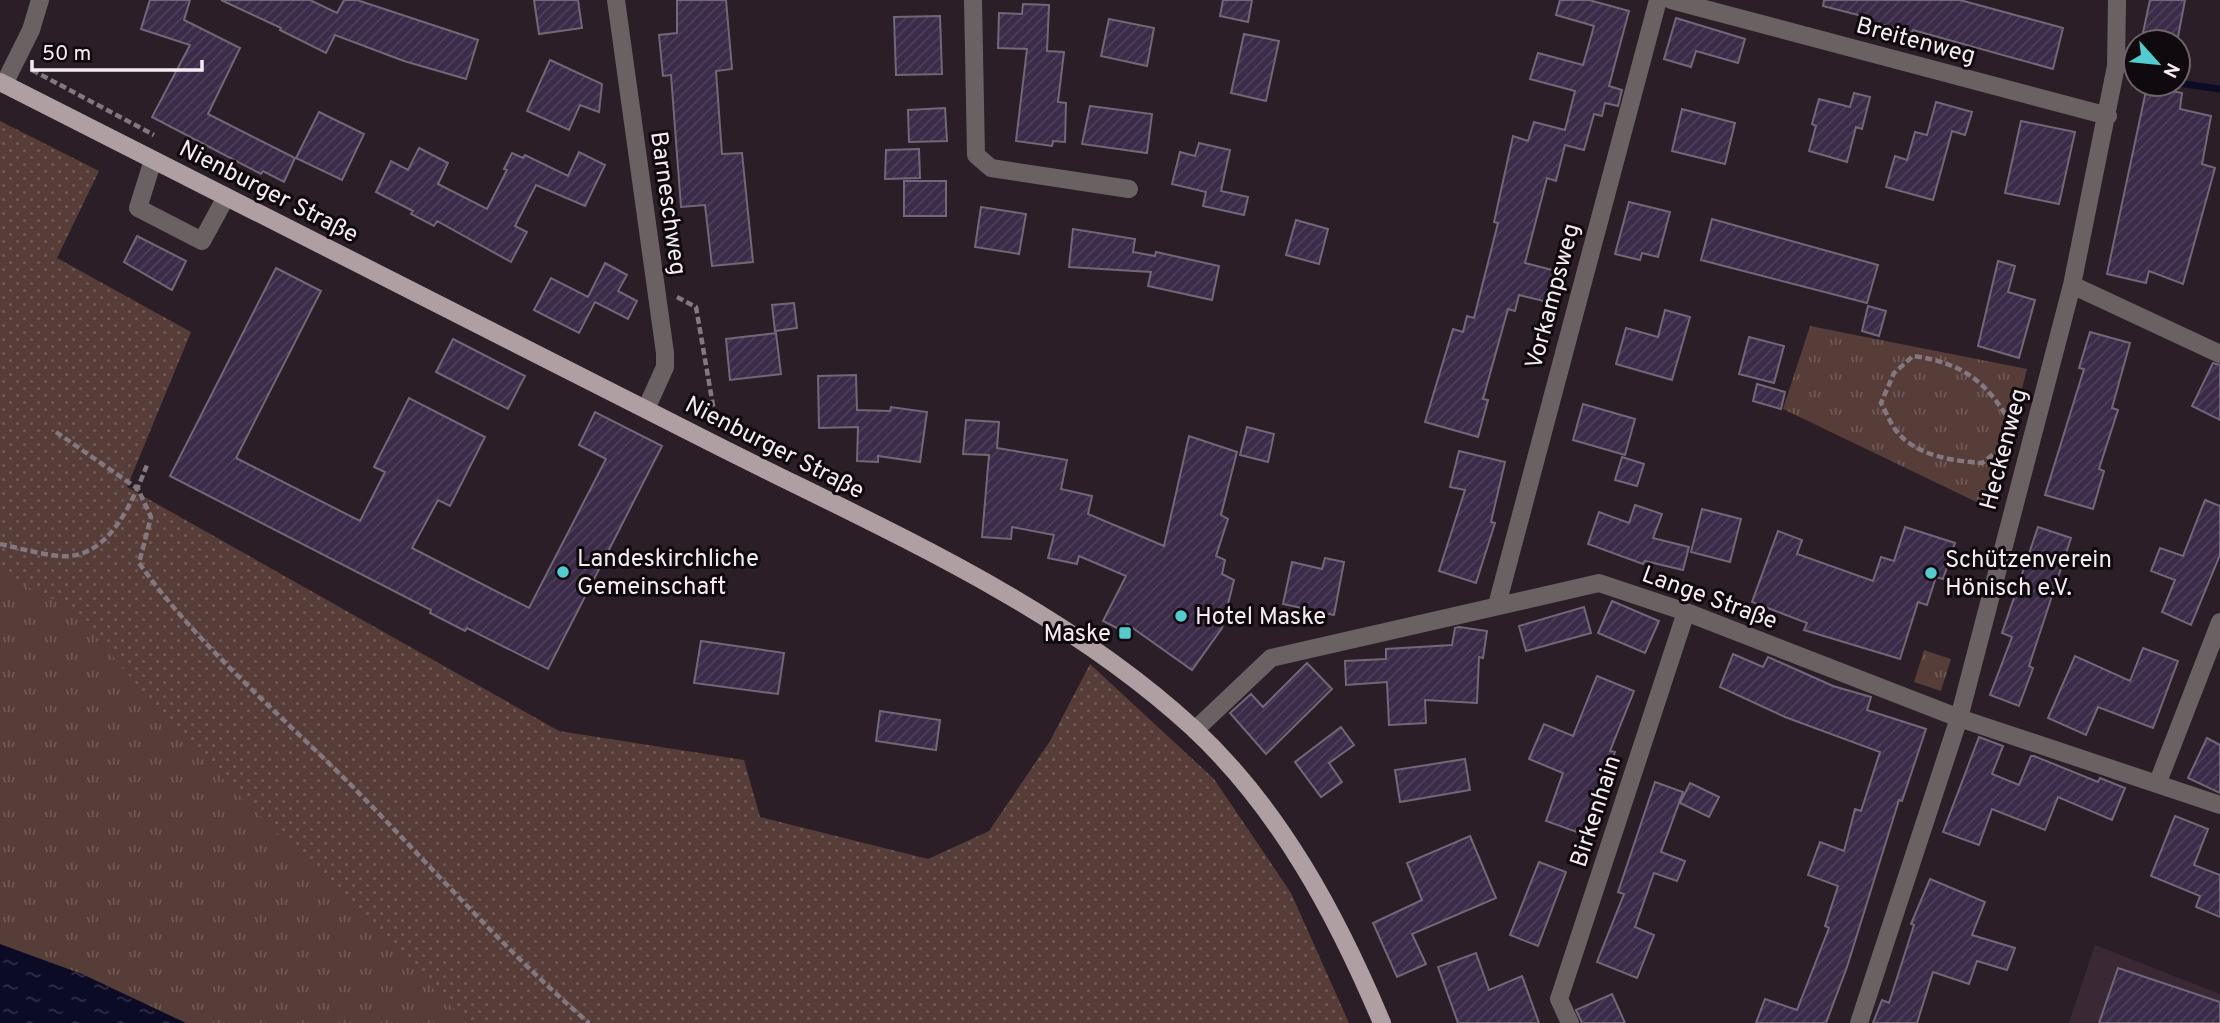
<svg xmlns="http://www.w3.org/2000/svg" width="2220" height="1023" viewBox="0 0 2220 1023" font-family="Overpass,sans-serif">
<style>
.built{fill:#3a2835}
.grass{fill:url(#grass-dots)}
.park{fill:url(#park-tufts)}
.water{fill:url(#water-ripples)}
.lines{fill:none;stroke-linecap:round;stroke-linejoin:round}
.stream{stroke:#0c0b26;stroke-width:7}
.building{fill:url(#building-hatch);stroke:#706877;stroke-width:2}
.path{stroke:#837880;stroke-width:4.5;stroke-dasharray:7 3.5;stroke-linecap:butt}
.minor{stroke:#696162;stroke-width:18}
.major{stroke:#b09fa2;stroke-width:18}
.poi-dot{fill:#52cdcf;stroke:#100a0e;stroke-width:2.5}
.labels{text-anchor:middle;stroke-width:6;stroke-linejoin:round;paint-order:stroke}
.street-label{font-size:24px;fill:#f5ecf2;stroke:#100a0e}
.poi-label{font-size:24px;fill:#f5ecf2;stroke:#100a0e;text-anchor:start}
</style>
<defs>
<pattern id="grass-dots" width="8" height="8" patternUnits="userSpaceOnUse" patternTransform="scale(1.75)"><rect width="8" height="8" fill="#563d38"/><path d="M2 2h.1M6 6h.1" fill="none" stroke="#6f5955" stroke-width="1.8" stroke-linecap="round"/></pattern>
<pattern id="park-tufts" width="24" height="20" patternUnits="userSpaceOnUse" patternTransform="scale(1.75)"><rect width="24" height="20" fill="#563d38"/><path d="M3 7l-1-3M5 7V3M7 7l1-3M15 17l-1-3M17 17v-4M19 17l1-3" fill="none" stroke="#6f5955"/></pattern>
<pattern id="water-ripples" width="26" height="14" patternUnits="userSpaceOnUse" patternTransform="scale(1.75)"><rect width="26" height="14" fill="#0c0b26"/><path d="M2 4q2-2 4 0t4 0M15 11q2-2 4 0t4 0" fill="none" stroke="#302f46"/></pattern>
<pattern id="building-hatch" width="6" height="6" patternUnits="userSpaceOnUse" patternTransform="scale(1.75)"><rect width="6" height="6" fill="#3b2b48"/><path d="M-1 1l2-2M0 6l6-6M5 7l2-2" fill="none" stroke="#4e405a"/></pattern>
</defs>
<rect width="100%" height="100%" fill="#2b1e27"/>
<path class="built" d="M2095 945 2220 994V1023H2069Z"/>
<path class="grass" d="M0 121 99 171 57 258 191 332 127 487 559 731 744 760 760 817 928 859 989 831 1050 741 1090 664 1214 779 1291 893 1349 1023H186L0 944Z"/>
<path class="park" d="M1810 326 2027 369 1991 509 1783 409Z
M0 573 73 609 179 735 468 1023H0Z
M1924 650 1951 659 1941 691 1914 682Z"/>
<path class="water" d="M0 944 82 974 186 1023H0Z"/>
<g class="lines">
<path class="stream" d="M2178 83 2220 89"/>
</g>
<path class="building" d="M150 0H190L184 20 240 48 208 114 295 158 284 182 263 171 261 174 152 117 190 45 141 29Z
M221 0H310L337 13 344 0H357L478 40 466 79 404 61 335 35 326 53 280 30 281 28Z
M534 0H578L582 28 539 34Z
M677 0H726L732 69 716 71 722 154 742 153 753 262 712 266 705 205 681 207 671 75 663 76 659 35 677 33Z
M1223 0H1252L1248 22 1220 16Z
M1560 0H1589L1629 11 1609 86 1622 90 1618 106 1605 103 1602 116 1594 114 1584 150 1565 145 1556 181 1547 178 1525 263 1560 272 1552 303 1519 295 1515 311 1508 309 1483 399 1488 400 1478 437 1425 422 1453 329 1463 332 1467 316 1474 318 1498 223 1494 222 1513 136 1528 141 1534 122 1565 130 1575 91 1530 79 1538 53 1583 65 1594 26 1556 15Z
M1824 0H1960L2063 28 2053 69 1913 30 1912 33 1869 21 1870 18 1823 6Z
M2150 0H2185L2177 42H2141Z
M1023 4 1049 5 1047 51 1064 52 1058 102 1066 103 1065 142 1053 141 1052 146 1016 141 1027 49 998 48 999 13 1022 14Z
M940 16 942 74 896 75 894 17Z
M1676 18 1745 39 1738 63 1696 51 1691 67 1664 59Z
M1109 19 1154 28 1147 66 1101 56Z
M1244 34 1279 41 1266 101 1231 93Z
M550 60 602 84 599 112 580 105 569 130 527 111Z
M2147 86 2182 93 2180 109 2211 116 2202 164 2215 168 2183 284 2149 271 2146 283 2107 274Z
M1854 93 1870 97 1862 129 1856 127 1847 162 1809 151 1816 126 1812 124 1819 99 1850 107Z
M1936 102 1972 112 1965 135 1952 131 1933 200 1886 187 1895 156 1907 160 1915 132 1927 135Z
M1090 106 1152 114 1147 153 1082 144Z
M945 108 947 141 909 142 908 110Z
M1682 109 1735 123 1725 164 1672 151Z
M319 112 364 134 342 180 296 158Z
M2021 121 2075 132 2059 204 2005 193Z
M1199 143 1230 150 1221 191 1248 197 1244 215 1203 206 1206 192 1172 184 1180 152 1195 156Z
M419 148 448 163 438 184 487 209 507 170 504 169 512 153 523 158 525 155 568 176 579 152 605 165 585 206 536 185 515 226 527 232 511 262 437 221 434 226 411 214 413 211 376 192 391 161 408 170Z
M919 149 920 178 885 179 886 150Z
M904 181H946V216H904Z
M1629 202 1670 212 1658 257 1642 253 1640 260 1615 254Z
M981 207 1026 214 1019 254 975 247Z
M1712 219 1878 265 1867 303 1701 260Z
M1296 220 1328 229 1319 264 1286 255Z
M1073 229 1135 239 1133 252 1155 256 1156 252 1219 266 1212 300 1148 286 1151 272 1069 267Z
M137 236 186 261 172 290 124 262Z
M1998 261 2015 266 2008 292 2035 300 2019 358 1978 346Z
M605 263 627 275 618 291 637 301 628 319 595 302 579 333 534 310 551 278 588 297Z
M276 268 321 291 236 458 360 521 385 472 374 467 409 398 485 437 450 506 438 500 412 548 529 608 606 459 579 445 595 412 662 446 548 669 467 628 465 631 430 613 431 610 170 476Z
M794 303 797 328 775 331 772 305Z
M1868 306 1886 311 1879 336 1862 331Z
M1665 310 1690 317 1672 380 1616 364 1626 328 1658 337Z
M2090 332 2130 343 2112 408 2118 410 2099 469 2104 471 2093 509 2045 495 2084 369 2079 368Z
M776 333 781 374 730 380 726 339Z
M1749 337 1784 346 1774 383 1739 374Z
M453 339 525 376 508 409 436 372Z
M2213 363 2220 365V420L2192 406Z
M856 375 857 410 890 411 891 407 927 412 920 462 878 456V462L857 461 858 427 819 428 818 376Z
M1757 384 1785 392 1781 409 1753 401Z
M1583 404 1635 419 1625 455 1573 440Z
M966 420 999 422 997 448 1067 460 1061 489 1092 496 1088 514 1164 546 1189 436 1237 452 1221 515 1228 519 1216 556 1225 560 1222 574 1234 580 1222 628 1192 670 1127 624 1123 631 1103 621 1126 576 1079 556 1077 564 1048 558 1054 535 1012 527 1011 539 982 537 989 455 963 454Z
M1247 427 1274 434 1268 462 1240 455Z
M1459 451 1505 462 1491 522 1495 523 1476 583 1439 571 1465 490 1450 487Z
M1622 457 1644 464 1637 486 1615 480Z
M2205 500 2220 506V555L2191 625 2162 612 2175 580 2151 571 2160 548 2183 556Z
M1635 505 1662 514 1653 538 1689 547 1683 570 1645 561 1643 564 1588 544 1599 512 1629 523Z
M1702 509 1741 519 1730 562 1691 552Z
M1905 527 1955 543 1943 579 1936 577 1927 605 1918 602 1900 659 1804 630 1807 623 1752 602 1778 531 1802 540 1797 554 1873 581 1881 557 1894 561Z
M2038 527 2071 538 2029 666 2033 668 2019 706 1990 695 2012 637 2002 633Z
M1325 558 1344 562 1334 615 1283 604 1292 562 1322 569Z
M1612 601 1659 621 1645 653 1598 633Z
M1584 607 1591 633 1526 651 1519 626Z
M1459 627 1487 631 1483 658 1479 657 1477 703 1425 700 1426 723 1389 725 1387 682 1346 685 1345 661 1386 659V649L1452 645 1455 628Z
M701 641 784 653 778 694 694 683Z
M2143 648 2178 661 2153 728 2098 707 2086 735 2048 718 2075 656 2130 681Z
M1733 654 1763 667 1768 657 1833 686 1871 697 1867 710 1926 729 1902 801 1899 800 1847 967 1826 1023H1756L1765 999 1797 1010 1829 928 1825 926 1838 886 1808 875 1820 842 1844 851 1855 809 1861 811 1880 752 1785 717 1720 687Z
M1307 663 1332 689 1266 754 1230 713 1251 694 1263 707Z
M1597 676 1634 691 1610 751 1615 752 1585 835 1546 821 1563 773 1529 759 1544 724 1573 736Z
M880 711 940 720 936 750 876 741Z
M1341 727 1354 745 1329 763 1342 782 1321 797 1295 762Z
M1979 737 2003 746 1992 774 2019 785 2031 756H2034L2098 782 2100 778 2125 788 2112 820 2058 797 2045 830 1992 809 1979 845 1943 832Z
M2207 738 2220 745V793L2188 778Z
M1465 759 1470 790 1400 802 1395 770Z
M1655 782 1683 792 1661 852 1685 861 1677 881 1654 873 1635 927 1654 935 1637 978 1597 962 1624 894 1618 892Z
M1690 783 1719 797 1709 817 1680 803Z
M2175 816 2208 829 2194 865 2220 875V917L2196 907 2200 896 2151 876Z
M1470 836 1496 898 1412 934 1426 964 1397 977 1373 923 1422 900 1407 863Z
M1539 862 1566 872 1538 946 1510 935Z
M1930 879 1985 902 1972 935 2015 948 2007 970 1977 961 1969 984 1933 972 1917 1023H1873L1882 1000 1889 1003 1914 925 1911 924Z
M1476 953 1489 990 1522 976 1539 1023H1458L1438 967Z
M2118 968 2220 1002V1023H2099Z
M1612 994 1625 1023H1582L1576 1010Z"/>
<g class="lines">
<path class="path" d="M32 70 154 135
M677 297 696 307 716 423
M2013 431 1999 450 1982 463C1953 461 1918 456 1898 433 1891 425 1886 412 1881 403L1894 373 1913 356C1965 363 1990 384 2014 430
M56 432 138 489 151 517 139 563C198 646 280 714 352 786 431 866 504 950 589 1023
M0 544C19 548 39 554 59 556 108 561 132 503 147 465"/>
<path class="minor" d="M616 0 665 353V367L646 409
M973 0 976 155 991 168 1129 189
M1671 0 2108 116
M4 84 31 30 40 0
M153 160 138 208 202 241 226 197
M2072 285 2220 354
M1497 605 1658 0
M1195 730 1271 658 1599 583 1686 612 1959 718 2220 805
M2158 782 2220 622
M1570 1023 1559 999 1686 612
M1859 1023 1959 718 2072 285 2116 66 2117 0"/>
<path class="major" d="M0 82C238 203 476 323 714 444 878 527 1056 602 1193 728 1280 809 1337 916 1382 1023"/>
</g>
<g class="poi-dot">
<circle cx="563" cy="572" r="7"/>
<circle cx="1931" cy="573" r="7"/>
<circle cx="1181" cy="616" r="7"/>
<rect x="1118" y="626" width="14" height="14" rx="3.5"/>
</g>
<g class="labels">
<g class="street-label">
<text transform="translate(1916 40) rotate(15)" y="8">Breitenweg</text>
<text transform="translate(269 191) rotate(27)" y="8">Nienburger Straße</text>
<text transform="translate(669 203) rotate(82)" y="8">Barneschweg</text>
<text transform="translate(1552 296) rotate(-75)" y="8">Vorkampsweg</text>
<text transform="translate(775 447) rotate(27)" y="8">Nienburger Straße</text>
<text transform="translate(2003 449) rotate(-75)" y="8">Heckenweg</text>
<text transform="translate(1710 597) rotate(20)" y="8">Lange Straße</text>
<text transform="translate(1595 811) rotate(-72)" y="8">Birkenhain</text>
</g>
<g class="poi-label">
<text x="577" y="566">Landeskirchliche<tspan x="577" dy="28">Gemeinschaft</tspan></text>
<text x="1945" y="567">Schützenverein<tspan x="1945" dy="28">Hönisch e.V.</tspan></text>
<text x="1195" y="624">Hotel Maske</text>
<text x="1111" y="641" text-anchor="end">Maske</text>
</g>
</g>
<g transform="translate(2157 63) rotate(117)"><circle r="33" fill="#100a0e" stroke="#6c6469" stroke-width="2"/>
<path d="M0-5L12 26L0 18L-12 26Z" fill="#52cdcf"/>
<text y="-10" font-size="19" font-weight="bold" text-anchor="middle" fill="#f5ecf2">N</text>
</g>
<path d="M32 60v10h170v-10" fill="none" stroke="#f5ecf2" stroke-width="3.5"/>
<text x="42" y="60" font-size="21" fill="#f5ecf2" stroke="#100a0e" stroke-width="5" paint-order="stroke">50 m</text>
</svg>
